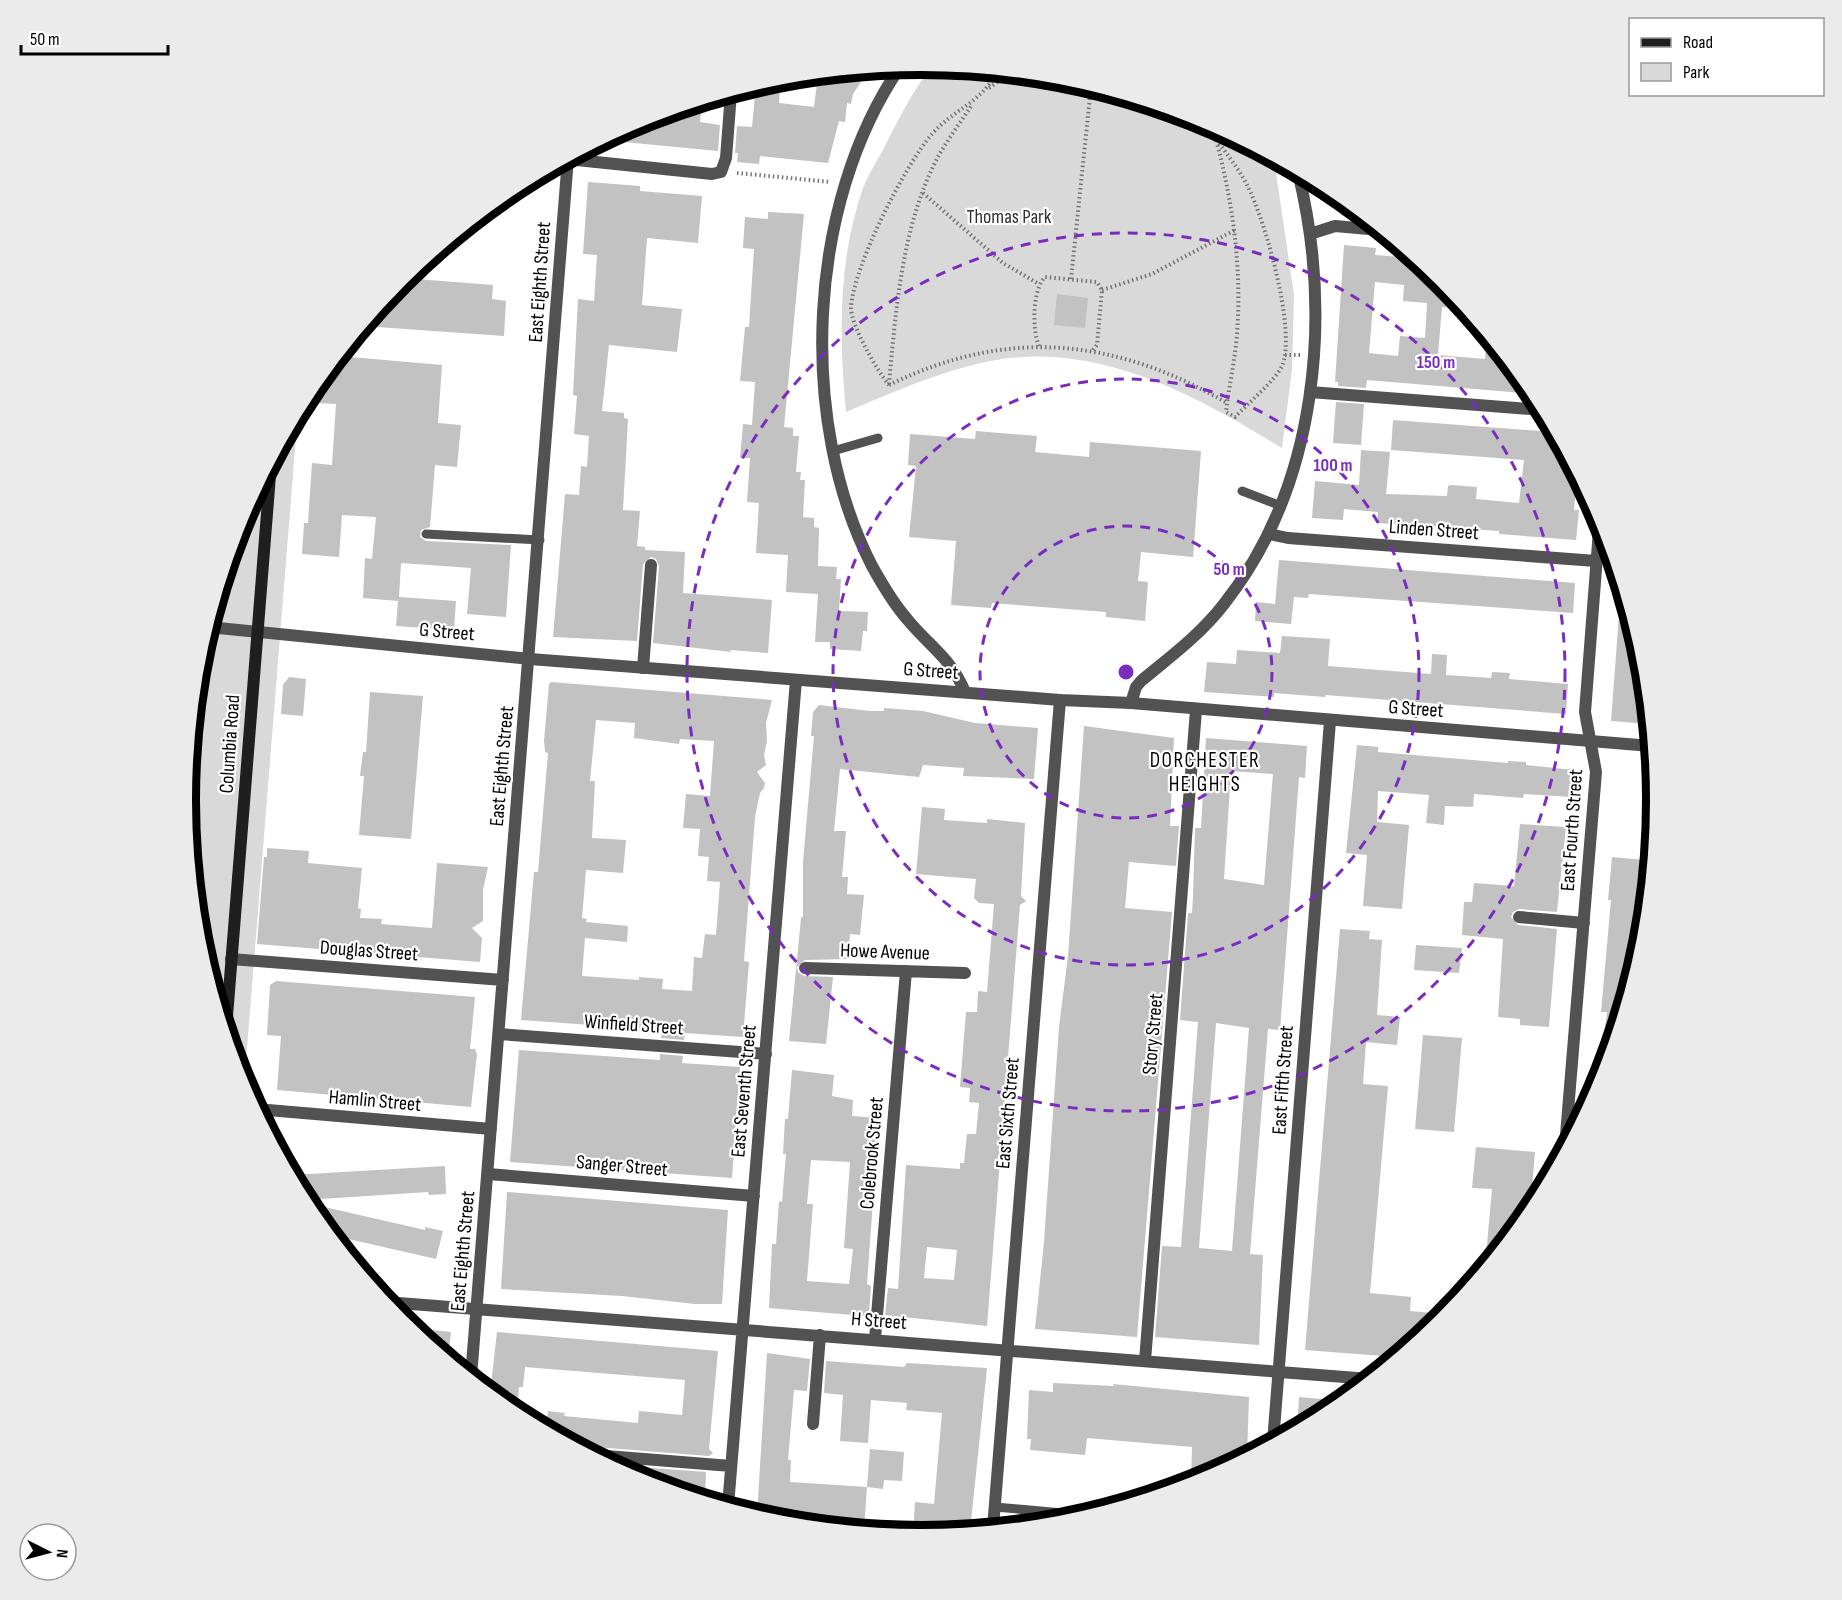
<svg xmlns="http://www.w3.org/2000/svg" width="1842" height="1600" viewBox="0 0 1842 1600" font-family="'Sofia Sans Condensed',sans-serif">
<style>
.green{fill:#d9d9d9}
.building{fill:#c2c2c2;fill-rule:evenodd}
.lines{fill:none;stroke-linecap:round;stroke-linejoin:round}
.path{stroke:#747474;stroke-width:4;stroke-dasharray:1.5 3;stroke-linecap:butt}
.service{stroke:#525252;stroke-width:9}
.minor{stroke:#525252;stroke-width:12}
.tertiary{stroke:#525252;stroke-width:12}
.secondary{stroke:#1f1f1f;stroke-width:12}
.ring{fill:none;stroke:#7b2cbf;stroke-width:3;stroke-dasharray:10 8}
.labels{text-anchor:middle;stroke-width:4.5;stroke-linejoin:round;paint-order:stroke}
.park-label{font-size:20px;fill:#303030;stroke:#fff}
.street-label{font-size:20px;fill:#000;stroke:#fff}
.neighbourhood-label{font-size:21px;letter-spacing:1.5px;fill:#000;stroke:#fff}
.rim{fill:none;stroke:#000;stroke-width:8}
.centre{fill:#7b2cbf;stroke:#fff;stroke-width:3}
.ring-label{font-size:18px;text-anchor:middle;font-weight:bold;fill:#7b2cbf;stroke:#fff;stroke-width:4.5;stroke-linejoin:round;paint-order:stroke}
</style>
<rect width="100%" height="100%" fill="#fff"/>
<path class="green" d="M932 66 1065 79 1203 121 1274 159 1294 295 1292 369 1282 448C1197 396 1100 342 996 360 945 369 893 392 846 412 839 339 838 264 861 194 866 177 878 160 886 144 900 116 913 91 932 66Z
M298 412 244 1086 200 943 186 800 200 656 242 518Z"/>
<path class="building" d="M869 70 853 94 851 104 847 103 845 122 839 121 828 163 760 156 759 164 737 162 738 153H735L737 126 752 127 756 85 780 87 779 103 814 107 818 75Z
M702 102 700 122 720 125 718 151 603 140 640 120Z
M588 182 640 186V191L702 196 698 243 647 238 642 305 682 309 677 352 609 345 602 411 624 413V418L628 419 623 510 640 511 637 546 645 547V550L685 552 683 593 772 600 768 653 730 650 731 652 653 643 659 566 656 559 651 557 643 564 637 641 553 637 565 494 579 495 581 466 587 467 589 436 574 434 577 396 573 395 578 299 594 301 597 255 583 254Z
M768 212 804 214 784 427 793 428V436H799L796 472H801L800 480H805L803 517 814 518V527L819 528 818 566 837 567 836 579H841L839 611 868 612 867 631H863L861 651 830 649V642H815L818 594 786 592 788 555 756 553 759 503 747 502 750 458H740L743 424 752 425 755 382 740 381 745 327H749L754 249 743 248 745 217 768 219Z
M1344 245 1376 248 1375 255 1415 258 1441 280 1464 308 1442 307 1438 355 1485 359 1487 336 1534 394 1367 380 1366 388 1338 386V382H1335ZM1375 282 1404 285 1403 301 1427 303 1425 338 1400 336 1398 356 1369 353Z
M403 278 493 285 492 299 506 301 504 336 363 326Z
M1057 294 1088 298 1085 328 1054 325Z
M339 356 442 365 438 423 461 425 457 467 435 465 430 527 421 530 420 537 426 541 511 545 506 617 467 614 471 568 401 563 399 597 456 601 454 630 396 626 398 601 363 598 365 558 372 559 376 517 342 515 339 557 302 554 304 523H308L312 463 332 465 336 404 317 403 319 380Z
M1336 402 1364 404 1361 445 1333 443Z
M1393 420 1554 432 1577 475 1574 510H1579L1576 540 1499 534V531L1377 523 1378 512 1344 509 1343 520 1312 518 1315 481 1359 485 1361 450 1390 452 1386 494 1447 496 1448 486 1451 485 1477 487 1476 499 1519 503 1524 460 1391 450Z
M976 431 1037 436 1035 452 1089 457 1090 442 1201 451 1193 557 1141 552 1138 581 1148 582 1145 621 1106 617V612L992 603 991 608 951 605 956 541 909 537 916 466 908 465 910 434 975 439Z
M1279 560 1575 583 1573 613 1309 594 1308 598 1294 597 1291 624 1255 621 1256 602 1275 604Z
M1621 589 1642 657 1649 724 1611 721Z
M1282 636 1330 639 1328 666 1431 674 1432 654 1447 655 1446 675 1491 678 1492 672 1510 673 1509 679 1568 684 1566 714 1326 695 1325 697 1274 693V697L1204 692 1207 662 1236 664 1237 650 1280 653Z
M289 677 306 679 303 716 281 714 283 685Z
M551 682 772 700 766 723 767 741 764 755 766 765 757 772 765 783 764 788 760 793 755 817 744 961 749 962 743 1037 685 1033 684 1040 661 1038 662 1030 521 1020 534 872H538L548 753 545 752 544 741 549 684ZM596 720 635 723 634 738 679 744 680 739 714 741 710 796 686 794 683 828 700 829 698 856 709 857 707 881 720 882 716 935 705 934 702 958 694 957 692 991 662 989 663 979 639 977V980L582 976 585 938 627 942 628 926 586 922 587 919 582 918 586 870 623 873 626 840 592 838 595 781H590Z
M370 692 423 696 411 839 359 835 364 776H360L363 752H366Z
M819 705 870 711H884V708L923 711 975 723 1038 728 1034 779 963 776 964 768 923 765 919 777 840 769 834 831H846L842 877H848L847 894 864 895 860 935 850 934 848 959 805 960 797 967 798 972 804 976 833 977 826 1044 789 1041 801 918 803 916V862L814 736H811L813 712Z
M1084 726 1174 738 1170 826H1179L1176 866 1129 862 1125 908 1172 912 1137 1337 1035 1329 1044 1242 1059 1027 1068 956Z
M1206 738 1307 746 1305 778 1299 777 1280 1030 1268 1029 1250 1254 1263 1255 1259 1345 1155 1337 1162 1246 1181 1247 1198 1022 1180 1020 1188 913H1192L1193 896 1195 828H1201ZM1231 771 1273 774 1264 885 1224 879ZM1216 1023 1249 1028 1232 1251 1199 1248Z
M1357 745 1378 747V752L1508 763V761L1526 762V765L1574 770 1571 797 1524 794 1523 798 1474 794 1473 807 1445 806 1444 825 1426 823 1429 795 1378 791 1377 822 1409 825 1402 909 1363 906 1367 855 1346 853Z
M922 807 945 809 944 820 987 823V819L1025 823 1021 896 1026 901 1020 905 987 1326 885 1315 888 1288 898 1289 906 1165 960 1169V1163H964L967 1134H976L979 1103 969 1102 970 1088 960 1087 966 1012H977L978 991 987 992 994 904 979 903 974 898 976 879 916 874ZM927 1247 957 1250 954 1280 924 1278Z
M1520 824 1566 827 1557 912 1519 909 1513 912 1511 917 1518 925 1557 929 1549 1027 1520 1025V1019L1498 1017 1503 939 1462 935 1464 902H1472L1474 883 1514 886Z
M267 848 309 851 308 863 362 868 358 908 361 909 360 918 382 919 381 924 432 928 437 863 488 867 483 890V921L472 928 482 938 480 962 257 944 264 857H267Z
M1612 857 1645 860 1644 882H1648L1642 944 1610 1048 1603 1047 1607 1012H1601L1611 900H1608Z
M1340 929 1370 931 1369 939 1382 940 1377 1015 1400 1017 1397 1045 1366 1042 1363 1084 1388 1086 1370 1293 1411 1297 1410 1311 1446 1314 1396 1357 1305 1350Z
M1416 945 1462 948 1459 973 1414 970Z
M276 981 475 997 470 1049H475L477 1054 471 1107 277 1090 281 1036 267 1035 270 985Z
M1423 1035 1462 1038 1454 1132 1415 1129Z
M519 1050 660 1060V1054L683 1056 682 1063 740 1067 732 1178 510 1162Z
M792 1070 834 1075 832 1096 853 1100 852 1116 879 1118 867 1284 871 1286 869 1314 865 1316 769 1308 772 1244H776L779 1201 782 1202 786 1154H783L785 1119H788ZM811 1160 850 1162 844 1248 853 1249 849 1284 807 1281 813 1204H807Z
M1476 1147 1535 1152 1531 1199H1538L1485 1266 1492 1189 1472 1188Z
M445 1166 446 1194 429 1195 428 1192 305 1200 292 1175Z
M507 1192 728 1210 722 1304H695L622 1296 501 1289Z
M307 1203 425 1230V1227L443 1231 436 1259 331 1235Z
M411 1328 451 1332 448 1359Z
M497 1332 718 1351 709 1449 713 1453 709 1456 595 1447 587 1451 546 1429 548 1411 565 1413 564 1416 638 1423 639 1411 682 1415 685 1380 525 1367 523 1387H519L517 1414 512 1411 490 1394Z
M767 1353 810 1359 807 1391 794 1390 788 1460H791L790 1482 867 1487 870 1449 904 1452 902 1481 884 1480 883 1489 867 1487 864 1530 777 1521 757 1515Z
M826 1361 904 1367 907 1363 987 1368 970 1531 913 1535 915 1502 934 1504 942 1413 906 1410 907 1403 871 1400 868 1443 840 1441 843 1395 824 1393Z
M1053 1383 1114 1386 1113 1384 1249 1397 1247 1456 1191 1483 1192 1447 1087 1438 1085 1455 1030 1450 1031 1439H1027L1029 1390 1053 1392Z
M1299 1397 1343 1401 1329 1412 1297 1429Z
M612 1465 706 1472 705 1499 639 1479Z"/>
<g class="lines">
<path class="path" d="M989 88 1011 73
M1204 121C1218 144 1235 162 1247 185 1265 219 1297 332 1282 366 1275 381 1247 404 1235 417L1226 412C1229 386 1235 360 1237 334 1242 269 1233 205 1217 143
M737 173 831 182
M923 193 1003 263 1039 284
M1071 279 1091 87
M1102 290 1152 274 1235 230
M1039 346C1032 329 1032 291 1045 277L1097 282 1102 290 1097 345 1093 350
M1285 355H1300
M889 384C896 309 902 223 939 155 949 138 961 121 972 105
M889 385C877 371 851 325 851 308 853 267 905 165 932 134 954 109 981 103 997 72
M889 385C1007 327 1115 338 1227 403
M204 957H211"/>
<path class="service" d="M833 451 878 438
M1242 491 1281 506
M426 534 540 540
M995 1507 1085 1515"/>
<path class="minor" d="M900 67C807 203 797 420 872 566 882 584 893 603 907 619 930 647 951 658 965 692
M567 159 712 174 721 172 726 158 731 93
M1310 234 1335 226 1380 230
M1310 392 1543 410
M1269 534 1288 538 1596 561
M643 668 651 565
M1131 703 1136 687 1141 681C1171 656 1200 635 1224 604 1318 485 1333 316 1298 172
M1519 917 1584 923
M231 959 503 980
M805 968 965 973
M499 1034 766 1054
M256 1109 491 1129
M1565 1147 1596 772 1585 712 1600 517
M488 1174 754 1196
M386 1302 1370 1379
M875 1339 906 971
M1145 1361 1196 710
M471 1377 568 158
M813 1424 820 1335
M1273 1442 1330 721
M594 1455 731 1466
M728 1506 796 680
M993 1528 1060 700"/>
<path class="tertiary" d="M208 627 530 659 1060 700 1131 703 1651 746"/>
<path class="secondary" d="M226 1029 271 463"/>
</g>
<g class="ring">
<circle cx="1126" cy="672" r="146"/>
<circle cx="1126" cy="672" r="293"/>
<circle cx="1126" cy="672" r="439"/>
</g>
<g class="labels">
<g class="park-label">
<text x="1009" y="223">Thomas Park</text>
</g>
<g class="street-label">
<text transform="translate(539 282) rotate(-86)" y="7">East Eighth Street</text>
<text transform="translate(1434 529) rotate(4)" y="7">Linden Street</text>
<text transform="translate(447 631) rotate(5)" y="7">G Street</text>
<text transform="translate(931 670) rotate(4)" y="7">G Street</text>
<text transform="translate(1416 708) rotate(4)" y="7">G Street</text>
<text transform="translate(229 744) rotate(-86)" y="7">Columbia Road</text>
<text transform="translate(501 766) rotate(-85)" y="7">East Eighth Street</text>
<text transform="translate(1571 830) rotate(-86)" y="7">East Fourth Street</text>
<text transform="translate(369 950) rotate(4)" y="7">Douglas Street</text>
<text transform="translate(885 951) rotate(2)" y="7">Howe Avenue</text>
<text transform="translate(634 1024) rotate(4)" y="7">Winfield Street</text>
<text transform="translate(1152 1034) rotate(-85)" y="7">Story Street</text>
<text transform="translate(1282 1080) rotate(-86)" y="7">East Fifth Street</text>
<text transform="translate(743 1091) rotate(-85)" y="7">East Seventh Street</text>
<text transform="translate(375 1100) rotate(5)" y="7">Hamlin Street</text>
<text transform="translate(1007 1113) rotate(-85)" y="7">East Sixth Street</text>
<text transform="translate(871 1153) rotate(-85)" y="7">Colebrook Street</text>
<text transform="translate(622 1165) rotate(5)" y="7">Sanger Street</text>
<text transform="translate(462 1251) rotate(-85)" y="7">East Eighth Street</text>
<text transform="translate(879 1320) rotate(4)" y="7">H Street</text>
</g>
<g class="neighbourhood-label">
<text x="1205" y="767">DORCHESTER<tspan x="1205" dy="24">HEIGHTS</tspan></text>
</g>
</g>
<path d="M0 0H1842V1600H0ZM196 800a725 725 0 1 1 1450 0a725 725 0 1 1-1450 0Z" fill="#ebebeb" fill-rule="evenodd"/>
<path class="rim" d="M196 800a725 725 0 1 1 1450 0a725 725 0 1 1-1450 0Z"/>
<circle cx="1126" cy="672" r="9" class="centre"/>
<g class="ring-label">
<text x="1436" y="368">150 m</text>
<text x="1333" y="471">100 m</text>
<text x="1229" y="575">50 m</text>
</g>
<rect x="1629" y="18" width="195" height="78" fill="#ffffff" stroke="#999999" stroke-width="1.5"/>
<rect x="1641" y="38" width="30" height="9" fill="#1f1f1f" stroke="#999999" stroke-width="1.5"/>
<text x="1683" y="48" font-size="18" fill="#000000">Road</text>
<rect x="1641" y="63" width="30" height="18" fill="#d9d9d9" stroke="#999999" stroke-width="1.5"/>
<text x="1683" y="78" font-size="18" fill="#000000">Park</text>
<g transform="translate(48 1552) rotate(96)"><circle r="28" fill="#ffffff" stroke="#999999" stroke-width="1.5"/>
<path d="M0-4.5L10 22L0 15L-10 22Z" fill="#000000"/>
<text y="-9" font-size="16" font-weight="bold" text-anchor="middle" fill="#000000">N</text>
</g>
<path d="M21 45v9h147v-9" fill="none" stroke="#000000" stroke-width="3"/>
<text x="30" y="45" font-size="18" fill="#000000" stroke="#ffffff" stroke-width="4.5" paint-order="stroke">50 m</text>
</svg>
